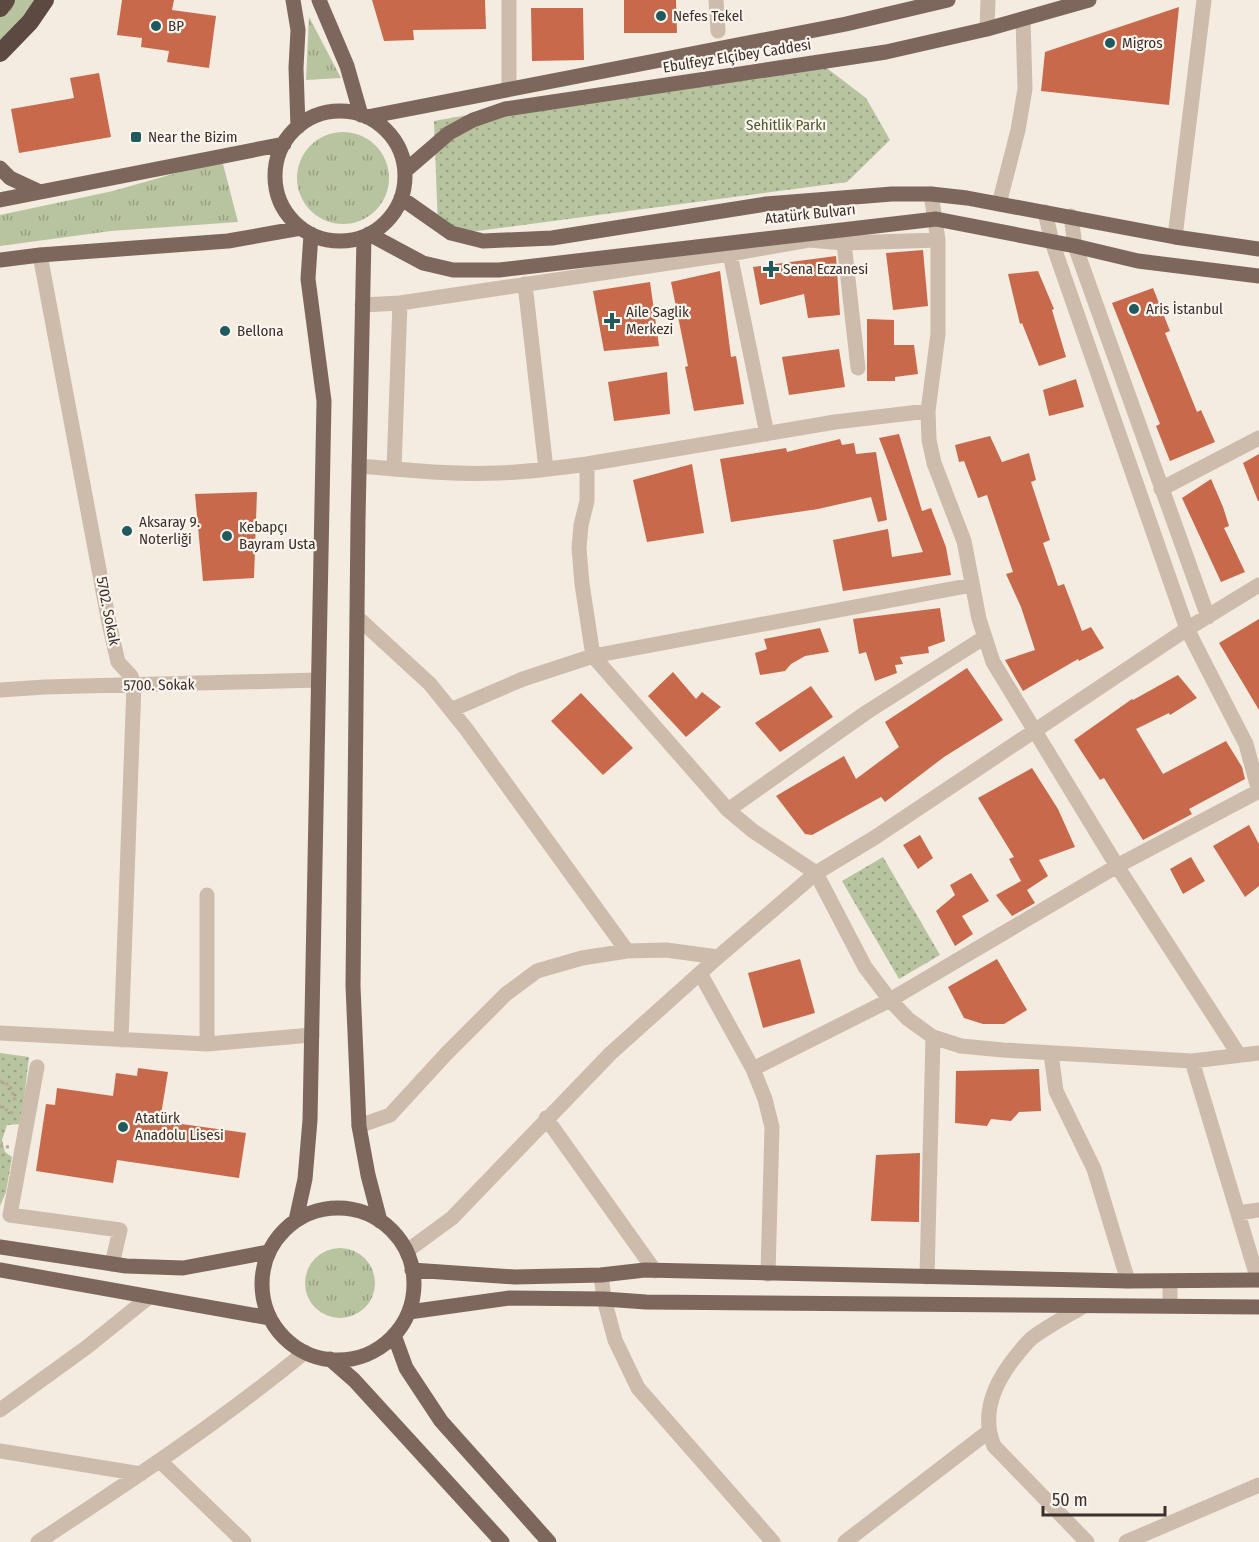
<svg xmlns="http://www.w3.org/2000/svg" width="1259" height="1542" viewBox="0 0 1259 1542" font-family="'Fira Sans Condensed',sans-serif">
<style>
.grass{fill:url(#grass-tufts)}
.park{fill:url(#park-dots)}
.building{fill:#c8694b}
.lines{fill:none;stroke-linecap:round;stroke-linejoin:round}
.path{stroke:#b9a596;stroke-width:3;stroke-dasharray:3 3;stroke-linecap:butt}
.minor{stroke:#cdbbac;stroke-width:15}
.major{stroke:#7d675c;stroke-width:15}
.highway{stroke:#5c4a42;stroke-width:18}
.poi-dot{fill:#1f5a5e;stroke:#fbf5ee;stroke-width:2}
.labels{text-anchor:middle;stroke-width:4.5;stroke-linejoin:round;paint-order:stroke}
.poi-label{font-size:15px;fill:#3b302b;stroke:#fbf5ee;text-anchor:start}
.street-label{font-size:15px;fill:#3b302b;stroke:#fbf5ee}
.park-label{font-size:15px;fill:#4a5a2e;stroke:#fbf5ee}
</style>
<defs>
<pattern id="grass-tufts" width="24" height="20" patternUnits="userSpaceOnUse" patternTransform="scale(1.5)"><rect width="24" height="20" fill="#b8c4a0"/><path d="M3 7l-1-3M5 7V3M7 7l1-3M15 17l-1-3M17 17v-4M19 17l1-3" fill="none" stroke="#97a083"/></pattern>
<pattern id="park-dots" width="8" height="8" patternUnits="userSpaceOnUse" patternTransform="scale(1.5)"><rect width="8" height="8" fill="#b8c4a0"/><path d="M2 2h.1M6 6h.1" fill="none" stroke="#97a083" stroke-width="1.8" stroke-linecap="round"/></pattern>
</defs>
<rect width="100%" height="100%" fill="#f4ebe1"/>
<path class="grass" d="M13 0H38L0 48V15Z
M309 17 341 78 306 80Z
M297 178a46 46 0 1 1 92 0a46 46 0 1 1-92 0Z
M222 160 238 222 111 231 0 246V215L113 191Z
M305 1283a35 35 0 1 1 70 0a35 35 0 1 1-70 0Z"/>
<path class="park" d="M785 59 820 63 866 98 890 140 847 182 477 231 438 228 434 121Z
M883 857 940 955 899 979 842 881Z
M0 1053 29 1057 21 1124 7 1125 2 1140 5 1152 12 1157 6 1192 0 1206Z"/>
<path class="building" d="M122 0H174L172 10 216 16 209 68 167 62 169 51 141 47 142 38 117 35Z
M372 0H485L486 29 413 30 414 40 384 41Z
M624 0H676L677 33H624Z
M1179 7 1169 105 1041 91 1045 52Z
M531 8H583L584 60 532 61Z
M99 73 111 137 19 153 11 109 74 98 70 78Z
M923 250 928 306 893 310 886 253Z
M836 256 840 315 808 318 804 294 760 305 753 267Z
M720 271 731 357 736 356 744 404 694 411 685 367 688 366 671 282Z
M1038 271 1054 309 1052 310 1066 357 1039 366 1022 323 1020 324 1008 274Z
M650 282 659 346 604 351 593 291Z
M1153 288 1170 331 1165 333 1197 412 1201 410 1215 442 1170 461 1156 426 1160 424 1112 303Z
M867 319 894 320V345H914L918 374 895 377V381H867Z
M839 349 845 387 789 395 782 357Z
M667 372 670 414 614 421 608 382Z
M1076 379 1084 407 1049 416 1043 390Z
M899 434 922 511 931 508 946 547 951 575 843 591 833 540 888 529 892 557 923 552 879 438Z
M990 436 1002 462 1029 453 1036 480 1031 482 1050 540 1043 543 1058 586 1064 584 1082 631 1091 627 1104 648 1079 661 1078 659 1023 691 1005 660 1035 650 1021 607 1006 574 1013 572 987 495 978 498 964 461 959 462 955 445Z
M840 439 842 445 854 443 856 454 876 452 887 520 878 522 871 497 818 509 731 522 720 459 786 448 787 452Z
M1259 454V501H1258L1243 463Z
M692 464 704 533 647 542 633 480Z
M1211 479 1223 507 1229 526 1224 528 1245 572 1221 582 1182 498Z
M257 492 254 578 203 581 195 494Z
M940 608 945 641 928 647 929 653 900 657 903 664 895 665 897 673 875 681 866 652 859 654 853 619Z
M1259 619V710L1219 643Z
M820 628 829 652 805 656 791 664 785 671 760 675 755 653 767 649 764 639Z
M967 668 1003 720 944 757 885 802 881 797 812 835 805 834 776 796 844 756 856 779 899 747 885 722Z
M673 672 696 699 702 692 721 707 686 737 648 696Z
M1178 675 1197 698 1170 715 1169 713 1136 729 1163 774 1226 741 1242 767 1245 779 1189 809 1192 814 1143 840 1104 778 1100 780 1074 740 1132 699 1133 700Z
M811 686 833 717 780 752 755 723Z
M581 693 633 748 603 775 551 721Z
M1032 768 1058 809 1075 847 1039 860 1048 876 1027 890 1035 903 1012 916 996 895 1021 881 1009 859 1014 857 978 798Z
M1249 825 1259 844V886L1245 897 1213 846Z
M920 835 933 858 918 869 903 845Z
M1191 857 1205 881 1183 894 1170 869Z
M971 873 989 901 962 916 973 934 955 946 936 911 955 895 950 885Z
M800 959 815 1013 763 1028 748 973Z
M997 959 1027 1010 1004 1024H983L964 1018 948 987Z
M138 1068 168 1072 160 1121 246 1133 239 1178 117 1160 113 1183 36 1171 46 1104 55 1105 57 1088 113 1096 116 1073 137 1076Z
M1039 1069 1041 1111 1019 1112 1011 1121 991 1119 987 1126 955 1123 956 1071Z
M920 1153 919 1222 871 1221 876 1155Z"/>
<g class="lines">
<path class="path" d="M0 1081 10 1085 15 1100
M0 1106 14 1114
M0 1146 9 1147"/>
<path class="minor" d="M509 0V89
M716 0 718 31
M987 29 988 0
M931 194 938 240V334L928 411 929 440 934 463 964 541 979 619 993 662 1117 866 1239 1055
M999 204 1018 130 1025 89 1023 19
M1045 212 1052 242 1187 629 1246 744 1259 792
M1071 216 1075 246 1208 617
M1175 237 1204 0
M844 243 858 368
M730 254 767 434
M40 255 109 623 118 662 131 676 134 685 121 1040
M525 284 546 469
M362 305 400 303 730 254 809 240 844 243 938 240
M587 464V501L581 525 579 548 582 584 593 656 728 810 753 831 816 873 865 967 890 1000 908 1019 933 1037 961 1046 1003 1050 1192 1061 1259 1053
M359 466C406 470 453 475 499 473 528 472 558 468 587 464L835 422 928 411
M394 469 400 303
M1161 489 1259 438
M357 617 430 684 467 730 627 951 666 950 718 957
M0 690 45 687 318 680
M451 710 523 679 593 656 972 585
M728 810 867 712 985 637
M700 973 753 1069 765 1099 772 1127 768 1274
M0 1033 207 1044 312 1035
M207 1044V895
M1051 1054 1056 1091 1094 1169 1128 1281
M1192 1061 1258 1280
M37 1067 10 1215 120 1230 112 1264
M753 1069 890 1000 1117 866 1259 791
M546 1118 655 1271
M359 1126 390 1115 446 1054 506 994 537 971 582 958 627 951
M1238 1213 1259 1210
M407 1251 452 1218 611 1053 718 957 816 873 874 838 1187 629 1259 585
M601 1275 604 1299 615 1340 638 1388 773 1542
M927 1277 933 1037
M1170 1281V1306
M1084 1306C1067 1316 1048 1326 1032 1338 1026 1343 1021 1350 1016 1356 995 1382 980 1413 994 1446L1087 1542
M0 1410 87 1347 149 1297
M0 1451 141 1474
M160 1461 244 1542
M38 1542C129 1482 220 1422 305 1352
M845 1542 988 1432
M1126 1542 1259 1485"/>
<path class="major" d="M293 0 298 30 296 68 298 127
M319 0 347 66 361 115
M275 176a65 65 0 1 1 130 0a65 65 0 1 1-130 0Z
M367 117 846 24 948 0
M0 168 10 178 38 191
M405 171 449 133 473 120 505 109 886 52 987 29 1089 0
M401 198 451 233 483 241 552 238 766 204 892 194H931L967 198 1175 237 1259 249
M0 200 284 144
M369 234 423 263 453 270H499L936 219 1075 246 1138 261 1259 276
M364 237 358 520 353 986 359 1126 368 1175 380 1221
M0 260 40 255 228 241 301 228
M262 1284a76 76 0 1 1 152 0a76 76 0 1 1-152 0Z
M296 1220 305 1179 310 1120 324 401 308 279 311 234
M0 1247 126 1266 183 1268 268 1252
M0 1270 270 1318
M412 1270 515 1277 601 1275 645 1270 1128 1281 1259 1280
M409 1312 510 1298 604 1299 646 1302 1259 1307
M394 1335 406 1368 441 1421 549 1542
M330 1359 354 1380 502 1542"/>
<path class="highway" d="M0 8 6 0
M0 53 30 22 45 0"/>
</g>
<g class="poi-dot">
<circle cx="661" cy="16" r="6"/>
<circle cx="156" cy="26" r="6"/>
<circle cx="1110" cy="43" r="6"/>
<rect x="130" y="131" width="12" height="12" rx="3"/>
<path d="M768 260h6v6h6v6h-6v6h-6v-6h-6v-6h6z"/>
<circle cx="1134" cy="309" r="6"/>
<path d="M609 312h6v6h6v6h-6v6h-6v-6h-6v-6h6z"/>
<circle cx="225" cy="331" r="6"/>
<circle cx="127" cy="531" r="6"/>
<circle cx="227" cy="536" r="6"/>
<circle cx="123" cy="1127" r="6"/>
</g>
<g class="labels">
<g class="poi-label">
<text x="673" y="21">Nefes Tekel</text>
<text x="168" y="31">BP</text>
<text x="1122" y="48">Migros</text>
<text x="148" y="142">Near the Bizim</text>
<text x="783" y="274">Sena Eczanesi</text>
<text x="1146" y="314">Aris İstanbul</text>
<text x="626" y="317">Aile Saglik<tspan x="626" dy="17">Merkezi</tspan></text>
<text x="237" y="336">Bellona</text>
<text x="139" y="527">Aksaray 9.<tspan x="139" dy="17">Noterliği</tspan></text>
<text x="239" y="532">Kebapçı<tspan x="239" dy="17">Bayram Usta</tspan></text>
<text x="135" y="1123">Atatürk<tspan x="135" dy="17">Anadolu Lisesi</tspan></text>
</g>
<g class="street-label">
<text transform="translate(737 56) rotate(-9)" y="5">Ebulfeyz Elçibey Caddesi</text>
<text transform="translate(810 214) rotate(-6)" y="5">Atatürk Bulvarı</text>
<text transform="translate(108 611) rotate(79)" y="5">5702. Sokak</text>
<text transform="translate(159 685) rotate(-1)" y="5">5700. Sokak</text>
</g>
<g class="park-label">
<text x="786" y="130">Sehitlik Parkı</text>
</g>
</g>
<path d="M1043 1506v9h122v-9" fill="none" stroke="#3b302b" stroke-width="3"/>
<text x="1052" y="1506" font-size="18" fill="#3b302b" stroke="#fbf5ee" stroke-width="4.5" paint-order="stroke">50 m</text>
</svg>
